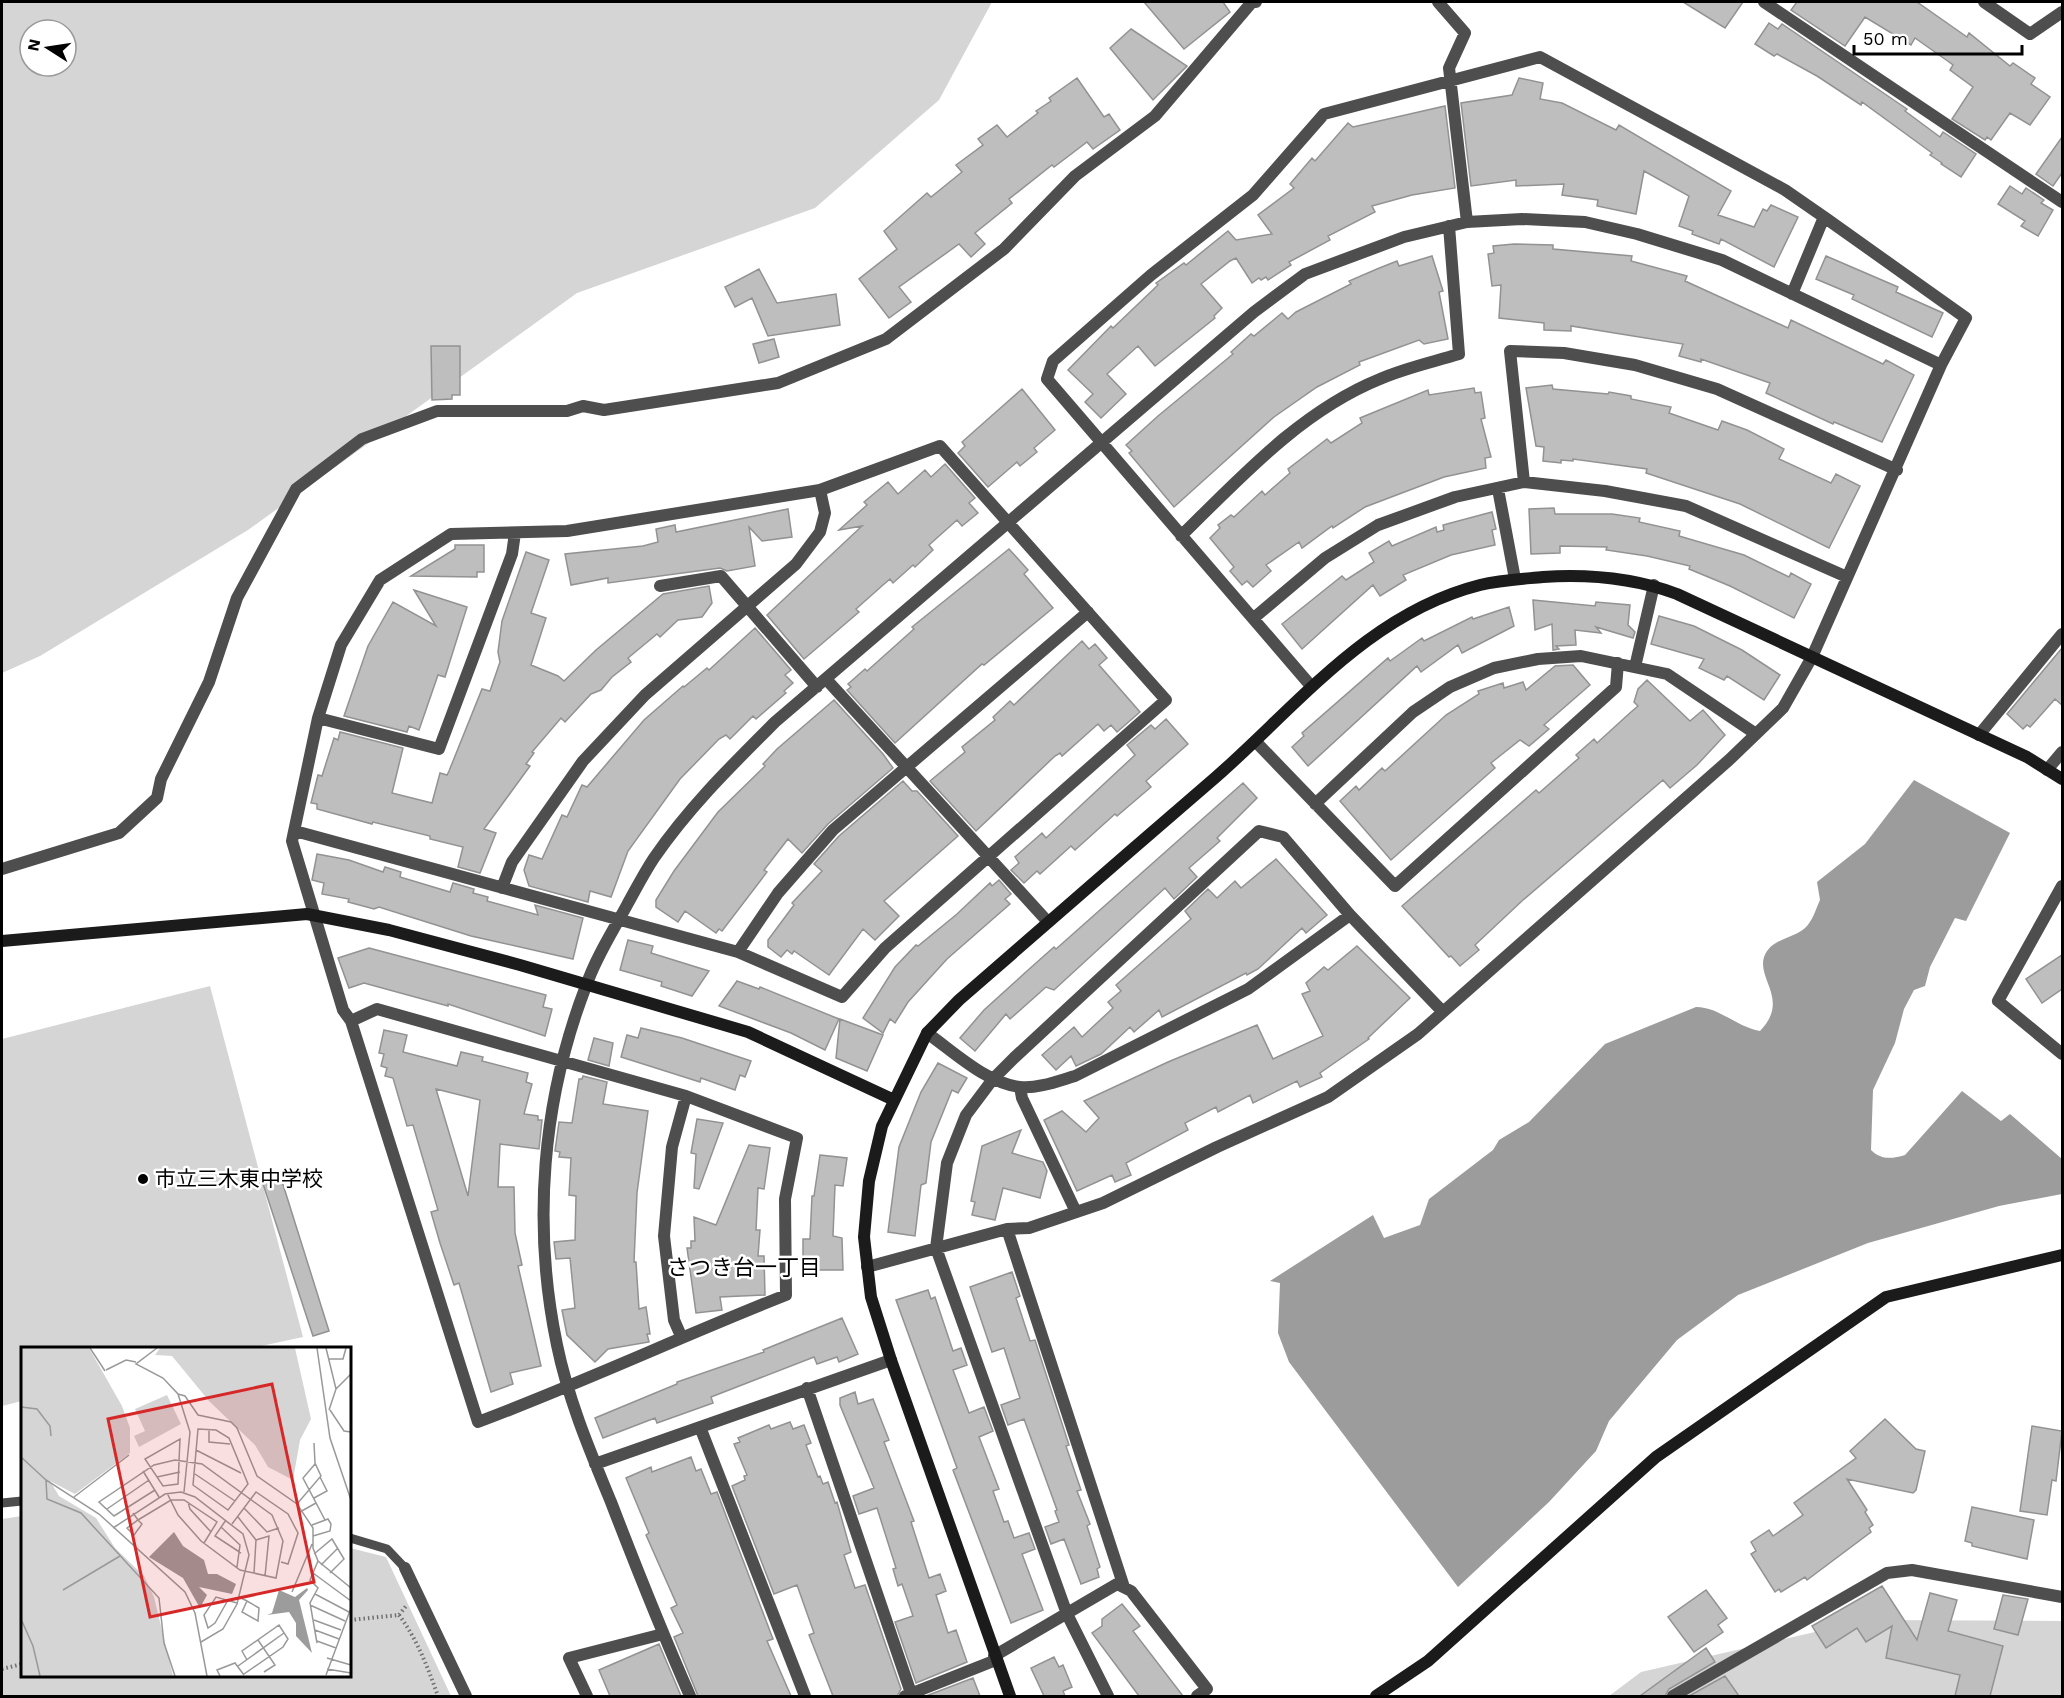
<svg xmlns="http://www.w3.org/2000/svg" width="2064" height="1698" viewBox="0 0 2064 1698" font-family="'Work Sans','Noto Sans JP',sans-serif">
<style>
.green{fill:#d5d5d5;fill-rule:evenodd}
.water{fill:#9c9c9c}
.building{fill:#bebebe;stroke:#929292;stroke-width:1.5;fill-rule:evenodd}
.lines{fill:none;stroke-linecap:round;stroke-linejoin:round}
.path{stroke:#707070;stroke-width:4;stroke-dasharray:1.5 3;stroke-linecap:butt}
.lane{stroke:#4e4e4e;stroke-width:9}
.street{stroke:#4e4e4e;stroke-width:12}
.secondary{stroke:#1b1b1b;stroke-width:12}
.poi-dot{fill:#000;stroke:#fff;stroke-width:2}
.labels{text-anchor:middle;stroke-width:5;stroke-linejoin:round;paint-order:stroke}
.poi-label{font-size:21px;fill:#000;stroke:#fff;text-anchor:start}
.neighbourhood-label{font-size:22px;fill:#000;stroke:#fff}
.inset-road{fill:none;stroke:#999;stroke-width:1.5}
.view{fill:#d62828;fill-opacity:0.15;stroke:#d62828;stroke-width:3}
.inset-edge{fill:none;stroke:#000;stroke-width:3}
</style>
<rect width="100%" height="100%" fill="#fff"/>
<path class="green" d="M2 2H992L939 100 815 208 577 293 248 530 40 656 2 673ZM30 30H66V66H30Z
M210 986 303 1337 252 1348H22V1401L2 1406V1039Z
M22 1516V1676H350V1548L386 1557 451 1696H2V1519Z
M1867 1620 2062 1621V1696H1609L1641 1672Z"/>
<path class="water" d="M1914 780 2010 833 1966 921 1955 918 1930 967 1925 986 1914 990 1904 1009 1895 1043 1873 1090 1871 1150C1881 1160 1892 1159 1905 1155L1962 1091 2001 1121 2010 1114 2062 1159V1194L1999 1206 1868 1243 1738 1295 1677 1340 1609 1421 1596 1451 1549 1502 1458 1587 1289 1362 1278 1333 1280 1283 1270 1281 1373 1215 1384 1238 1420 1225 1429 1199 1493 1150 1499 1140 1529 1122 1605 1044 1696 1007C1719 1007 1737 1027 1760 1031 1790 1000 1757 980 1764 957 1771 938 1791 940 1805 928 1812 922 1816 909 1820 900L1817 882 1865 844Z"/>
<path class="building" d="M1144 2H1223L1230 12 1184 49Z
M1683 2H1743L1725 28Z
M1797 2H1917L1967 37 1969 33 2010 66 2013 63 2035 78 2031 84 2050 97 2030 125 2010 113 1991 140 1987 137 1985 140 1952 119 1973 87 1950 70 1953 65 1949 62 1915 38 1911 45 1865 17 1845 46 1791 10Z
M1769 23 1778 29 1782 24 1907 109 1905 111 1940 137 1943 132 1976 154 1961 177 1941 164 1942 163 1930 155 1932 153 1862 102 1861 105 1817 76 1777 54 1774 56 1755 44Z
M1131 29 1187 66 1153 100 1110 48Z
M1077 78 1104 117 1109 114 1120 130 1093 149 1087 142 1054 167 1052 165 1009 199 1012 203 975 233 985 244 971 257 959 244 899 287 911 302 889 318 859 279 897 249 884 231 927 193 931 197 962 172 956 165 983 145 978 139 997 125 1007 137 1038 113 1036 111 1051 101 1049 98Z
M1519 78 1543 83 1540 99 1562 103 1616 130 1619 125 1731 191 1718 215 1754 227 1763 209 1767 211 1771 205 1798 217 1774 267 1721 239 1719 244 1692 234 1693 231 1679 226 1689 196 1644 171 1636 214 1597 206 1598 200 1562 195 1564 184 1516 186V180L1471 186 1461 103 1512 95Z
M1445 106 1455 188 1412 195 1372 206 1375 212 1328 236 1330 240 1289 262 1291 265 1268 280 1266 277 1261 280 1259 278 1252 283 1236 258 1230 261 1201 284 1222 308 1214 316 1215 318 1155 366 1138 346 1107 374 1126 394 1101 418 1085 402 1093 394 1068 370 1111 326 1113 328 1158 285 1156 283 1184 263 1186 265 1228 231 1236 240 1272 234 1258 215 1294 188 1290 184 1312 158 1315 161 1348 123 1353 127Z
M2062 137V173L2053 186 2036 174Z
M2010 186 2022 194 2026 188 2044 200 2041 203 2053 210 2038 236 2021 226 2025 221 1998 204Z
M1514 244 1553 245V249L1632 256 1631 261 1687 276 1685 281 1788 328 1791 320 1883 364 1886 360 1914 375 1882 442 1834 422 1833 424 1766 393 1770 383 1701 359V362L1679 356 1683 344 1571 326V331L1544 330V323L1499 318 1501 285 1492 286 1488 254 1494 253 1493 246Z
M1432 256 1443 291 1439 292 1448 339 1424 344 1419 340 1359 362 1360 365 1317 387 1274 417 1174 507 1129 453 1132 451 1126 445 1158 416 1233 354 1231 352 1251 334 1254 336 1282 313 1288 319 1296 312 1351 284 1349 281 1377 269 1397 261 1399 266Z
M1826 256 1898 287 1896 292 1943 313 1932 337 1852 299 1854 295 1816 279Z
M759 269 777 303 836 294 840 325 768 336 752 298 735 307 725 287Z
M774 339 779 357 759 363 753 344Z
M431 346H460V395H452V399L432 400Z
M1552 385 1553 389 1608 394 1609 392 1631 396V399L1671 407 1669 413 1718 430 1722 421 1747 430 1784 449 1779 459 1831 483 1836 474 1860 486 1829 548 1740 504 1646 473 1647 469 1573 459V461L1561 460V463L1543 461 1544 447 1536 446 1526 388Z
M1474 388 1475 393 1481 392 1485 418 1481 419 1491 457 1485 458 1486 468 1444 477 1365 507 1333 528 1332 526 1302 548 1299 542 1266 565 1271 571 1253 587 1247 581 1242 585 1230 571 1234 567 1210 538 1220 528 1218 525 1231 515 1234 517 1262 491 1265 495 1290 473 1288 469 1327 439 1331 443 1362 423 1360 418 1428 390 1429 395Z
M1022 389 1055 430 1034 448 1037 452 1020 466 1017 462 988 487 958 453 965 446 962 442Z
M945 464 975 498 969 503 978 513 962 526 957 520 929 545 933 550 915 567 913 565 893 583 890 579 883 585 856 609 859 612 804 659 767 615 862 526 839 530 867 505 864 502 888 482 898 494 925 470 931 477Z
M1554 508 1555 514H1612L1640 518 1639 522 1680 531 1679 536 1744 555 1789 577 1791 573 1811 584 1794 618 1730 586 1689 569 1690 566 1647 556 1606 550 1607 547 1560 546V553L1531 554 1529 509Z
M788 509 792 537 762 541 749 527 755 566 727 571 720 568 608 583V578L571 585 565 554 643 546 658 542 656 529 675 525 676 532Z
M1492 512 1496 529 1492 530 1495 545 1451 555 1403 575 1406 580 1380 596 1373 585 1302 649 1282 624 1342 576 1346 580 1374 562 1369 553 1389 541 1392 546 1436 527 1437 532 1444 530 1443 525Z
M455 545H484V572H477V577L411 576 455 549Z
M1009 549 1028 570 1024 574 1053 608 984 665 982 664 895 743 847 690 851 687 848 684 865 669 867 671 914 629 912 627Z
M526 552 549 560 531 613 546 618 531 665 558 676 564 681 596 650 663 594 709 586 712 603 702 617 678 620 660 637 657 634 628 658 631 662 612 677 601 690 591 694 565 722 561 718 532 752 534 753 526 764 530 766 484 829 496 833 480 873 458 867 463 847 430 839V836L373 822 372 824 317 809V804L311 803 318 775 322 776 334 738 338 740 340 732 403 748 392 793 432 803 440 773 447 775 449 771 482 689 490 691 500 662 498 652 502 621Z
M414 590 467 607 445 677 438 675 419 730 409 726 407 732 344 716 368 646 393 602 436 626Z
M1533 600 1595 606 1596 602 1630 605 1628 625 1635 632 1633 638 1596 627 1601 633 1575 630 1576 645 1556 646 1559 649 1553 650 1552 624 1535 630Z
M1509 607 1514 626 1462 653 1458 645 1421 672 1417 666 1308 766 1292 747 1304 736 1302 733 1388 658 1390 661 1422 638 1424 641 1472 617 1473 619Z
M1659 616 1694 626 1742 650 1780 675 1764 700 1727 676 1724 680 1699 668 1704 659 1651 644Z
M755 628 791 670 785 675 793 683 784 691 786 693 756 719 753 716 730 739 726 735 719 739 680 779 628 851 611 897 590 891 588 902 529 886 524 870 529 855 542 859 562 815 567 817 582 785 587 787 644 720 683 686 684 687 707 668 709 670Z
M1082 641 1089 649 1095 644 1107 658 1099 665 1140 712 1117 732 1111 725 1104 731 1098 724 1062 756 1060 753 1055 756 976 831 930 781 965 752 962 747 995 720 993 717 1010 701 1014 705Z
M2062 648V705L2055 699 2030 727 2027 725 2023 729 2007 714Z
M1573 665 1590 685 1544 725 1549 729 1529 746 1520 740 1491 763 1495 768 1391 860 1340 801 1356 786 1359 790 1382 768 1385 771 1446 715 1479 694 1478 691 1503 683 1504 688 1523 682 1526 690 1555 666Z
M1647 680 1690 721 1703 710 1725 735 1697 765 1670 788 1663 780 1523 900 1475 945 1479 950 1460 966 1451 956 1449 957 1402 906 1536 790 1539 793 1579 758 1576 755 1594 739 1597 743 1631 712 1638 706 1634 702 1638 689Z
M834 700 883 754 893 768 828 824 802 853 788 839 764 870 767 872 722 931 719 929 716 933 685 911 678 922 656 907V900L674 871 718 812 765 766 763 764 777 749Z
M1166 719 1188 744 1146 781 1151 787 1117 816 1115 814 1075 850 1071 846 1040 874 1037 871 1024 883 1011 870 1019 863 1015 857 1042 833 1046 838 1135 755 1127 745 1151 725 1155 729Z
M903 781 912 791H917L958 836 884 901 899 916 875 940 863 929 829 975 794 951 792 954 787 950 781 957 768 947V940L794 905 792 903 822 871 814 864 839 836Z
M1243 783 1257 798 1217 838 1220 841 1189 868 1197 877 1174 899 1165 888 1054 990 1046 987 1010 1019 1006 1014 975 1051 960 1038 984 1010 1027 971 1054 947 1056 949Z
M317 854 349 860 383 872 385 867 401 872 400 877 450 892 453 883 474 889 473 893 488 897 487 901 538 915 535 905 583 918 573 959 471 936 379 907 374 909 348 902 349 899 322 894 324 883 312 880Z
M1276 859 1327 915 1306 933 1302 928 1258 969 1247 975 1246 973 1162 1017 1159 1010 1134 1032 1130 1027 1101 1054 1076 1066 1071 1056 1056 1070 1042 1055 1074 1027 1082 1037 1113 1008 1108 1002 1121 991 1116 985 1191 919 1185 911 1208 889 1217 898 1235 881 1241 888Z
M999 880 1011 894 1005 899 1010 904 947 959 908 1002 895 1023 890 1019 883 1033 863 1018 895 967 916 945 918 946 957 914 990 883 992 886Z
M628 940 653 946 651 953 709 971 692 996 661 986 662 982 620 970Z
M1357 946 1410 998 1368 1038 1369 1039 1320 1073 1322 1077 1300 1087 1297 1081 1253 1103 1250 1095 1218 1112 1216 1107 1185 1123 1188 1130 1126 1163 1131 1175 1115 1182 1112 1175 1077 1191 1044 1120 1062 1111 1086 1132 1099 1118 1084 1101 1168 1062 1257 1025 1273 1059 1323 1036 1302 994 1310 991 1306 983 1324 967 1328 970Z
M369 948 546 995 543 1007 552 1009 545 1036 448 1004V1006L364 983 349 988 338 958Z
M2062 955V989L2042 1003 2026 979Z
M737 981 759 989 760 987 839 1019 825 1050 791 1033 719 1006Z
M840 1019 883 1035 867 1071 836 1058Z
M641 1028 682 1038 751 1061 745 1077 740 1075 735 1090 701 1078 700 1082 621 1057 627 1035 638 1038Z
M384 1030 407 1035 403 1052 457 1066 461 1052 483 1057 482 1061 528 1073 526 1082 532 1084 524 1114 538 1116V1120H542L539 1149 500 1144 498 1187H514L515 1233 522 1265 518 1266 541 1366 510 1373 513 1384 491 1392 459 1283 454 1285 440 1243 431 1212 438 1210 413 1125 407 1126 393 1078 385 1076 387 1068 381 1066 384 1054 379 1053ZM436 1089 480 1100 468 1196Z
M594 1038 613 1043 609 1066 588 1060Z
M938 1063 967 1078 958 1093 952 1090 931 1142 926 1183 921 1185 915 1236 888 1232 899 1147 921 1092Z
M583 1076 607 1082 603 1104 648 1111 637 1193 634 1262H636L639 1309 646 1307 650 1334H647L649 1342 608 1349 595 1362 567 1335 562 1310 575 1308 570 1258 556 1259 554 1242 575 1240 576 1196 569 1195 571 1158 559 1157 560 1152 555 1151 559 1122 572 1123 579 1079H582Z
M697 1119 723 1123 699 1189 694 1188 696 1154 691 1153Z
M1021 1130 1012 1153 1043 1162 1047 1171 1040 1198 1003 1188 995 1220 972 1215 975 1202 971 1201 982 1146Z
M749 1145 770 1148 764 1189 758 1188 756 1230H760L758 1256H764L765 1295 720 1297 722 1310 696 1313 687 1248H691V1241H695L694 1217 716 1225Z
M820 1155 847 1158 843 1186 835 1185 833 1236 842 1238 843 1270H803V1239H810L812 1196H814Z
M281 1178 329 1331 313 1336 263 1184Z
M1012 1272 1020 1296 1016 1298 1030 1341 1035 1340 1069 1445 1066 1446 1081 1490 1077 1491 1090 1524 1087 1526 1100 1567 1097 1569 1099 1577 1081 1584 1064 1539 1051 1544 1045 1527 1059 1522 1055 1511 1057 1510 1024 1419 1008 1425 1001 1405 1020 1398 1004 1348 992 1352 970 1287Z
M928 1290 931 1299 935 1297 953 1351 961 1348 967 1365 953 1370 969 1413 984 1407 993 1431 979 1437 999 1489 993 1491 1004 1522 1008 1521 1014 1538 1029 1533 1035 1549 1022 1554 1043 1610 1011 1623 953 1470 957 1468 896 1300Z
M842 1318 858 1354 839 1362 837 1357 817 1364 814 1357 711 1397 713 1403 657 1423 655 1418 603 1438 595 1418 677 1384V1382L764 1352 763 1350Z
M855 1392 858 1404 873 1399 889 1440 884 1442 914 1521 911 1522 929 1578 940 1574 946 1591 936 1595 948 1633 956 1630 967 1662 916 1683 895 1622 913 1616 902 1584 898 1586 893 1569 896 1568 877 1508 859 1514 853 1496 874 1488 840 1405V1398Z
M1885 1419 1916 1449 1925 1451 1916 1490 1913 1493 1847 1479 1867 1510 1865 1512 1873 1525 1869 1528 1871 1532 1807 1580 1805 1577 1781 1592 1779 1589 1775 1592 1751 1554 1756 1551 1751 1542 1769 1530 1773 1536 1803 1515 1794 1503 1856 1458 1850 1451Z
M790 1422 793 1429 804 1425 811 1443 806 1445 818 1477 820 1476 823 1484 828 1482 835 1503 837 1502 851 1552 844 1555 855 1588 865 1585 901 1689 897 1696H833L809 1635 814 1633 797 1585 774 1594 732 1486 745 1480 744 1476 747 1475 734 1444 740 1442 738 1438 769 1425 771 1429Z
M2032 1426 2062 1431 2056 1481 2052 1480 2047 1515 2020 1511Z
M691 1457 696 1471 701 1469 711 1494 717 1492 773 1639 767 1641 791 1696H698L674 1637 683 1633 671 1608 677 1605 646 1535 649 1533 626 1478 651 1467 652 1472Z
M1972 1507 2034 1520 2027 1559 1972 1546V1543L1965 1541Z
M1882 1586 1917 1640 1930 1593 1957 1600 1948 1631 2003 1646 1990 1696H1955L1960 1675 1886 1658 1892 1626 1866 1642 1857 1628 1826 1648 1812 1626Z
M1706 1590 1727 1618 1718 1625 1723 1632 1694 1652 1668 1617Z
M2003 1595 2028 1599 2018 1635 1994 1629Z
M1122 1604 1140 1626 1133 1631 1183 1696H1139L1092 1633 1102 1626V1619Z
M659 1644 681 1696H610L599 1670Z
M1706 1648 1715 1662 1669 1689 1665 1696H1640Z
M1054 1657 1059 1667 1063 1665 1072 1687 1063 1691 1065 1696H1044L1031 1668Z
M1725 1676 1739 1696H1689Z
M973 1678 980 1696H926Z"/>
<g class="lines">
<path class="path" d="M399 1615C417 1639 428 1668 438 1696
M350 1620 399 1615 406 1606
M2 1669 22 1664"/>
<path class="lane" d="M2 1503 22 1501
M350 1538 387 1549 405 1568"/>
<path class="street" d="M1438 2 1465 33 1449 68 1467 222
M1764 2 2062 202
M1984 2 2030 34 2062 12
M1524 482 1510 351 1564 353 1635 365 1717 389 1897 470
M1498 489 1515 579
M1181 536C1241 477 1301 411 1380 379 1405 368 1433 362 1459 354L1449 226
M660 586 721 576 817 687
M1255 617 1325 558 1378 525 1455 497 1524 482 1605 491 1686 506 1847 577
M1635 667 1654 585
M826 679 1048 922
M1311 686 1047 379 1053 361 1151 275 1253 195 1324 114 1540 57 1785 190 1824 217 1792 294
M318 718 439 749 512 554 515 533
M1979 735 2062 634
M1256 742 1395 886 1616 687 1618 663
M2047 770 2062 752
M1315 804 1413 712 1450 687 1494 668 1538 659 1581 656 1667 674 1756 734
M295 831 738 952 842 997 885 948 1166 700 940 446 820 490 567 531 451 534 380 580 341 645 318 718 292 841 343 1010 351 1021
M2 869 119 833 157 798 161 779 209 682 237 598 296 489 362 439 437 411H567L583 406 604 410 778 383 886 339 1004 249 1075 176 1155 116 1252 2H1256
M2062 886 1998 1001 2062 1054
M502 888 512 862 583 761 645 695 796 564 820 532 825 513 820 490
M738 952 778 893 833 830 1088 612
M377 1009 686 1096 797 1138 785 1199 786 1295C682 1336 582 1383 478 1422L351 1021Z
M927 1033C954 1052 986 1083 1020 1087 1037 1089 1058 1081 1075 1076L1248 989 1350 915
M1020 1087 1022 1098 1076 1212
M1007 1229 1124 1587
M867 1267 1007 1229 1029 1228 1103 1203 1217 1147 1328 1097 1418 1034 1729 760 1783 708 1812 657 1941 365 1966 318 1824 217
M681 1336 674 1320 664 1236 672 1147 686 1096
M807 1388 912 1696
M700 1427 805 1696
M595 1464 891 1360
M405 1568 466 1696
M994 1656 1117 1584 1131 1591 1207 1689 1197 1696
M587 1696 569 1658 663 1634
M690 1696C662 1632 636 1567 611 1502 590 1451 568 1399 557 1345 532 1225 542 1100 586 986 596 957 613 931 627 905 636 889 644 873 654 858 689 807 732 765 775 722L1254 312 1305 274 1404 237 1467 222 1522 219 1585 222 1637 234 1722 260 1941 365
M905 1696 996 1660
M1108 1696 1067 1614 936 1248 947 1163 966 1115 993 1079 1014 1058 1259 831 1283 837 1350 915 1443 1012
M1673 1696 1887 1573 1912 1570 2062 1597"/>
<path class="secondary" d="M2 941 307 914 389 930 520 965 748 1032 894 1100
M1010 1696 891 1360 871 1297 864 1237 869 1181 882 1126 927 1033 959 1000C1045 925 1130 851 1216 777 1298 705 1369 613 1480 585 1501 580 1522 579 1543 577 1588 574 1634 578 1677 594L2027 757 2062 779
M1376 1696 1428 1661 1656 1457 1886 1297 2062 1255"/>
</g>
<circle class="poi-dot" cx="143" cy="1179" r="6"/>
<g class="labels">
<g class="poi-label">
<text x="155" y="1186">市立三木東中学校</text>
</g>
<g class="neighbourhood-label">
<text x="744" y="1275">さつき台一丁目</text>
</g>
</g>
<g transform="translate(21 1347)">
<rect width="330" height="330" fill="#fff"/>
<path d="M0 1H68L101 59 109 81V106L54 147 29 134 38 149 75 171 94 201 123 229 133 250 152 329H0ZM139 1H274L290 72 279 93 272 133 247 120 234 98 188 54 151 9 134 8ZM146 48 160 77 118 100 113 89 124 84 114 62Z" fill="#d5d5d5"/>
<path d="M153 185 162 199 183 213 187 227H196L215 237 211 247 178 240 186 248 179 261 162 231 128 210ZM286 241 287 243 278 253 291 306 275 289V276L268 265 246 268 251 266 258 243 274 250Z" fill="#9c9c9c"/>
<path class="inset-road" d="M69 1 84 24M136 1 115 17 142 31 157 47 169 85 163 145M296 1 309 91 330 153M305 1 315 42 308 63M307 12H322L325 1M85 23 105 13 115 15M315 42 330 27M157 47 164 49 177 68 210 75 216 81 236 129 276 157 292 181V201L297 214 330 241M0 60 16 62 29 79 30 89M309 63 323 84 330 85M177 82 195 83 208 91 227 137 207 163 172 138ZM188 82V95L209 97M159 92 157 137 142 139 124 112ZM175 103 220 126M0 110 25 133 78 167 164 245 174 266 186 329M294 117 282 131 304 173M122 124 138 150M174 127 214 154M136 130 159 125M25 133 26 152 60 166 138 251 143 296 154 329M134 143 93 169 78 155 133 118 154 113 181 117 251 168 262 194 255 231 219 223 180 194 157 168 146 146M53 150 108 108M293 151 306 144 299 130M167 155 169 162 190 185M276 157 300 129 294 116 293 96M223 161 246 185 258 181M86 162 128 133M279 165 295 156M112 166 117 173 121 177 113 188 106 181 117 173 150 153H163L196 175 183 196M217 170 235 193 233 226M205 173 194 189 220 206M211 177 235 145 267 167 277 186 267 217 260 215M291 178 307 172 310 177 309 184 292 189M200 180 219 198 216 220M92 181 144 147 160 145 174 150 222 187 228 208 216 257 202 282 180 295M235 193 248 189 244 229M293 207 311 192 323 212 309 226M300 218 317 201M292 226 330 254M42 243 99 209M271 245 291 197M294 247 328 265M218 250 226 254 238 261 237 274 221 265 226 254M207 253 194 276 187 281 183 268 195 250 216 256M289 258 324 274M0 272 12 299 19 329M293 273 320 283M294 283 318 292M237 293 254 318 243 325M296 294 315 301M296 296 289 256 297 241 289 233 297 214M306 311 330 318M217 319 263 286M306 322 330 326M223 327 262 300 267 292 258 278 221 304 226 313M305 328 330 261M199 329 196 323 214 316 223 328"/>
<path class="view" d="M251 37 293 235 129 270 87 72Z"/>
<rect width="330" height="330" class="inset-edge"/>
</g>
<rect width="2064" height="1698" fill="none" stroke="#000000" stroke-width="6"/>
<g transform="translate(48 48) rotate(282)"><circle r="28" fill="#ffffff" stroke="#999999" stroke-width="1.5"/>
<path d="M0-4.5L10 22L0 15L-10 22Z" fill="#000000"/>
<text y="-9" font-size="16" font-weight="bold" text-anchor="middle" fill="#000000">N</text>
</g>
<path d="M1854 45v9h168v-9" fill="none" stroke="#000000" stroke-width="3"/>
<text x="1863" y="45" font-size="18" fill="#000000" stroke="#ffffff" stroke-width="4.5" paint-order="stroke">50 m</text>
</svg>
